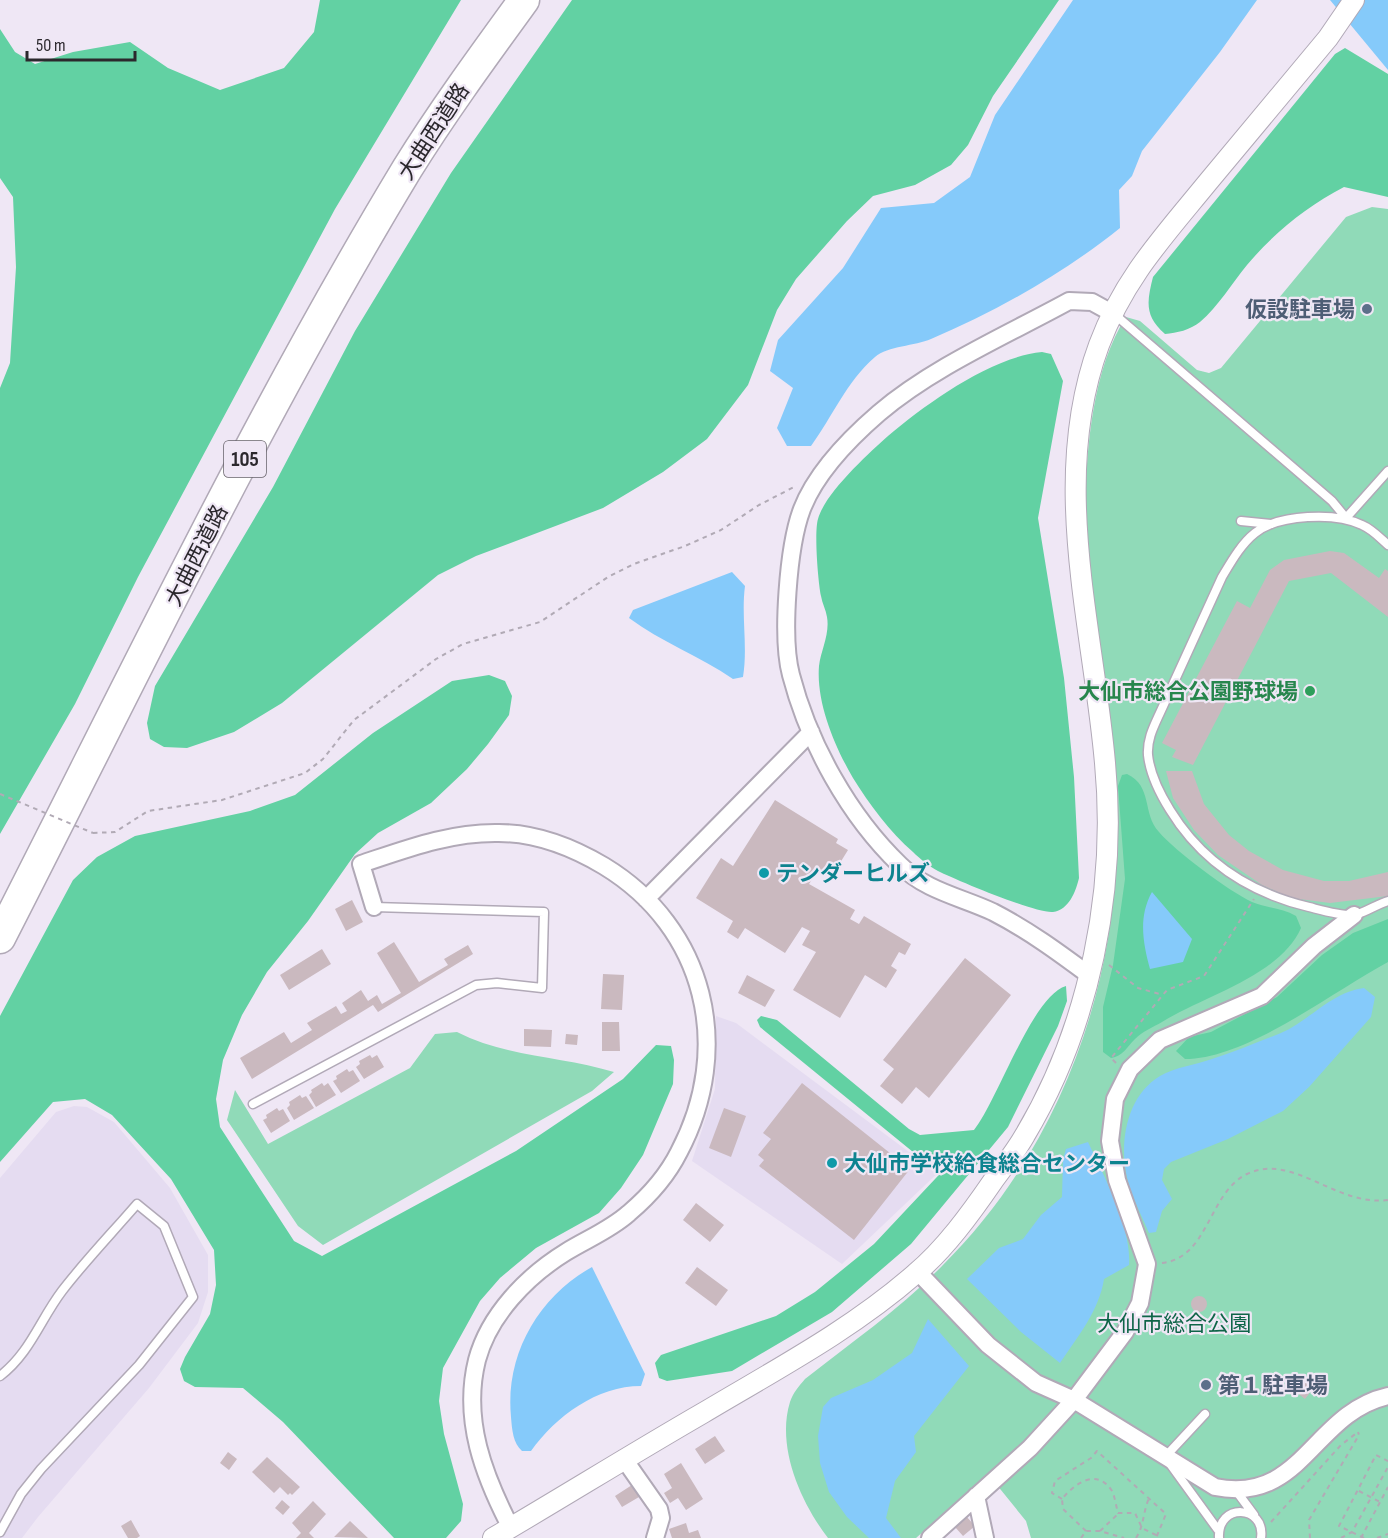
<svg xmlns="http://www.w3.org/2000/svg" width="1388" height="1538" viewBox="0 0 1388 1538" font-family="'Sofia Sans Condensed','Noto Sans JP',sans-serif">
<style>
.commercial{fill:#e5dcf1}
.green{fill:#90dab8}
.forest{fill:#62d1a3}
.water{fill:#85cafa}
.building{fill:#cab9bf}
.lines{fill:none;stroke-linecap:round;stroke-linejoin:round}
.service-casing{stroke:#b1a9b7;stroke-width:11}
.minor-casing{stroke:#b1a9b7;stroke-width:20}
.tertiary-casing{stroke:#b1a9b7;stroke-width:22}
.motorway-casing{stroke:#b1a9b7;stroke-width:33}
.path{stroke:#b1aab5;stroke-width:2;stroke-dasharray:4.5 4.5;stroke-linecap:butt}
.service{stroke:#fff;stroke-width:8}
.minor{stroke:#fff;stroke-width:16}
.tertiary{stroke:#fff;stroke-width:20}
.motorway{stroke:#fff;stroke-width:30}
.path-bridge{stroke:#b1aab5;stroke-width:2;stroke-dasharray:4.5 4.5;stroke-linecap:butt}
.service-dot{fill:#5c6f8a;stroke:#efe7f5;stroke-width:2}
.leisure-dot{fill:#2e9e5b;stroke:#efe7f5;stroke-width:2}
.culture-dot{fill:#0f9aa8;stroke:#efe7f5;stroke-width:2}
.labels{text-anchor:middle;stroke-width:4.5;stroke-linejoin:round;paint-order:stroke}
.shield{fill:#efe7f5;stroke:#666169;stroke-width:1.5}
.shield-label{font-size:21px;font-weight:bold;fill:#2b282d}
.street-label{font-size:22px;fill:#2b282d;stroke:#efe7f5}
.service-label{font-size:22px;font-weight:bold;fill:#4e5e75;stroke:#efe7f5;text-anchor:end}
.leisure-label{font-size:22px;font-weight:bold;fill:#27864d;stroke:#efe7f5;text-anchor:end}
.culture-label{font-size:22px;font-weight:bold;fill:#0d838f;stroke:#efe7f5;text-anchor:start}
.park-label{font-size:22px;fill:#0e6548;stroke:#efe7f5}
</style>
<rect width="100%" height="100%" fill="#efe7f5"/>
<path class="commercial" d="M716 1016 736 1023 909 1152 942 1169 842 1264 692 1161 715 1089Z
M74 1106 87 1107 114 1122 170 1188 208 1255V1292L198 1323 149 1388 38 1517 22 1538H0V1178L56 1112Z"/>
<path class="green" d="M1372 207 1388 209V1538H1031L1026 1521 988 1474 916 1538H828C801 1503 776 1447 790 1402 793 1393 799 1386 805 1379 852 1342 901 1308 942 1266 1050 1159 1111 1009 1116 857L1085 527C1085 463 1090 372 1126 317L1140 321 1197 370 1209 373 1221 368 1346 217Z
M457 1032C506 1057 562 1056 614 1072L592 1091 323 1245 298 1226 227 1120 235 1090 268 1144 410 1068 435 1034Z"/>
<path class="forest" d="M320 0H461L335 209 138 577 75 704 0 834V388L10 363 16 267 13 197 0 178V29L15 52 35 64 73 52 130 42 168 68 220 90 284 68 314 32Z
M572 0H1059L993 96 968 145 951 165 915 185 873 196 847 221 796 279 777 310 748 385 707 439 663 472 603 508 476 556 438 575 282 703 234 732 187 748 164 747 150 739 147 723 155 686 273 487 355 331 451 173Z
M1345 48 1388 74V197L1344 187C1307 206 1274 233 1247 265 1232 283 1218 307 1200 322 1190 330 1177 333 1165 334 1144 316 1147 301 1153 277L1335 54Z
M1042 352 1051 354 1063 381 1038 518 1064 678 1074 777 1079 878C1076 891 1069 910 1053 912 1037 914 956 880 938 871 930 867 920 859 913 852 890 832 869 804 853 778 835 747 816 703 819 666 821 650 830 634 827 617 826 610 822 603 821 596 818 581 814 532 818 519 825 493 869 453 888 436 927 403 991 357 1042 352Z
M489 675 505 681 512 696 509 715 488 744 467 769 431 803 378 833 355 854 308 921 267 972 242 1015 223 1060 216 1099 220 1127 294 1241 322 1256 516 1151 623 1079 656 1045 671 1046 674 1060 673 1084 643 1155 621 1188 599 1213 536 1248 500 1278 480 1301 443 1368 439 1401 444 1434 463 1504 461 1521 446 1538H394L283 1422 243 1388 195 1387 184 1381 180 1369 185 1357 210 1314 216 1285 214 1250 171 1179 112 1115 85 1099 53 1102 0 1162V1016L73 880 97 857 135 836 250 811 295 795 373 733 452 681Z
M1127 774C1153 786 1142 814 1159 832 1174 850 1230 892 1252 902 1266 908 1282 908 1296 916L1301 928C1280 976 1203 996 1162 1022 1153 1027 1142 1032 1135 1039 1126 1048 1123 1056 1111 1058L1103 1052V1007L1113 965 1125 879 1118 786 1122 775Z
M1388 919V962C1332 992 1247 1059 1185 1059L1176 1051 1189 1037 1211 1032 1277 997 1322 955 1353 933Z
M1066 986 1067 1001 1058 1026 1008 1127 911 1244 832 1312 732 1371 667 1381 659 1378 655 1363 661 1355 776 1316 815 1292 874 1244 951 1162 928 1159 913 1152 760 1027 757 1020 761 1016 777 1020 909 1129 920 1135 974 1130C998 1100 1032 996 1066 986Z"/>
<path class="water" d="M1073 0H1257L1220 52 1142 151 1132 176 1119 190 1120 228C1064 273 997 311 931 339 915 346 888 346 875 357 846 382 833 416 811 446H787L777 428 793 388 770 371 778 340 843 268 881 208 934 203 970 177 995 115Z
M1330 0H1388V70Z
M732 572 745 586C741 616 748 646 743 677L733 679C700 656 661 642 629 618L633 610Z
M1152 892 1192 939 1183 962 1150 969C1143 943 1138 917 1152 892Z
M1364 988 1375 997 1371 1017 1309 1087 1283 1111 1228 1139 1171 1162 1164 1169 1162 1180 1172 1199 1162 1211 1156 1232 1149 1233C1143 1219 1136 1205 1131 1191 1117 1153 1123 1098 1160 1076 1175 1067 1195 1065 1212 1059 1234 1052 1255 1043 1276 1035 1307 1024 1330 992 1364 988Z
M1088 1142C1104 1176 1132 1228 1129 1265L1104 1279C1099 1311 1078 1336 1060 1363L1021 1332 967 1279 999 1248 1023 1239 1041 1215 1062 1197 1063 1159 1066 1149Z
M592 1267 645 1374 641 1386C597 1386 556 1416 531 1451H522C513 1443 512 1430 511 1417 505 1355 538 1297 592 1267Z
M928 1319 969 1366 914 1436 916 1452 895 1481 886 1518 901 1538H869L847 1517 829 1492 820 1463 818 1436 823 1407 831 1398 873 1380 912 1353Z"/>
<path class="building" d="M1330 551 1344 553 1379 578 1385 569 1388 571V617L1331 573 1289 581 1193 765 1172 757 1176 750 1162 743 1237 601 1250 608 1270 570 1284 560Z
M1166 771H1192L1204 804 1229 835 1249 851 1283 870 1324 881H1349L1388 872V896L1330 903 1291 898 1262 885 1218 855 1194 830 1173 798Z
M775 800 838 839 836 843 848 850 832 876 819 869 809 884 855 910 850 919 859 924 864 916 911 944 905 955 899 952 891 966 897 970 886 988 865 975 840 1018 793 990 816 952 802 945 810 931 802 927 785 953 745 928 738 939 727 932 733 921 696 898 721 858 733 866Z
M352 900 363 922 346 931 335 909Z
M394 942 419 982 448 965 444 959 468 945 473 954 378 1012 373 1005 252 1079 240 1058 284 1032 291 1043 312 1030 307 1023 336 1006 341 1014 347 1011 342 1003 361 990 368 1001 377 995 382 1004 401 993 377 953Z
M322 949 331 964 289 990 280 975Z
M965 958 1011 995 929 1098 916 1087 902 1104 880 1086 894 1069 883 1060Z
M603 974 624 975 622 1010 601 1009Z
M747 975 775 990 765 1007 738 993Z
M602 1022H619L620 1051H602Z
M524 1029 552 1030 551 1047 524 1046Z
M566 1034 578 1035 577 1045 565 1044Z
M370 1055 372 1058 377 1055 384 1067 364 1079 356 1067 360 1064 359 1061Z
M347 1069 349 1072 353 1070 360 1081 341 1093 333 1081 337 1079 336 1076Z
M322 1083 324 1086 328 1083 336 1095 316 1107 309 1095 312 1092 311 1090Z
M802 1083 910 1169 854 1240 759 1166 764 1160 758 1155 771 1139 763 1133Z
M300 1095 302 1098 306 1096 314 1108 294 1120 287 1108 290 1105 289 1102Z
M277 1108 279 1111 283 1109 290 1121 271 1133 263 1120 267 1118 266 1115Z
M724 1108 746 1116 731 1157 709 1148Z
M696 1203 724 1225 710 1242 683 1220Z
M697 1267 728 1290 716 1306 685 1283Z
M1191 1304a8 8 0 1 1 16 0a8 8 0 1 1-16 0Z
M1303 1374 1316 1385 1305 1399 1291 1388Z
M715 1436 725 1451 705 1464 695 1449Z
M228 1452 237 1459 229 1470 220 1463Z
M267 1457 300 1487 292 1495 290 1493 288 1495 280 1487 274 1493 252 1472Z
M681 1463 703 1499 686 1510 678 1498 670 1503 664 1493 672 1488 664 1474Z
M632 1485 639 1497 622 1507 615 1496Z
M282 1500 290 1507 283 1515 275 1508Z
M313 1501 326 1514 309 1533 314 1538H296L301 1533 292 1523Z
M966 1516 975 1526 963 1536 955 1527Z
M131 1520 140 1536 137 1538H128L121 1526Z
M350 1521 368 1538 334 1537Z
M686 1523 689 1533 698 1530 701 1538H672L669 1529Z"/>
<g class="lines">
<defs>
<path id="service" d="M1113 313 1332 501 1346 518 1388 471
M1241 521 1271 524
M1388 545C1380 538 1372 529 1362 525 1336 512 1279 514 1255 533 1241 544 1231 562 1222 577L1159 715C1153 728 1147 740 1148 755 1150 774 1160 794 1170 810 1202 862 1250 893 1309 907 1321 910 1341 916 1354 915 1365 913 1377 904 1388 901
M253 1104 476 985 497 983 542 988 544 912 374 907
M0 1376C30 1353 40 1320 62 1291 85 1261 112 1233 137 1204L164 1226 193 1297 139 1365 41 1469 21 1494 0 1532
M1205 1414 1165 1457 1218 1530
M1237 1492 1254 1515
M1219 1538C1217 1502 1266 1505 1261 1538"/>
<path id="minor" d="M646 899 811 732
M374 907 361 864C406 849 450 832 499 833 537 833 572 847 604 866 706 928 734 1048 679 1152 667 1176 649 1196 629 1213 610 1230 587 1239 566 1252 527 1276 489 1315 477 1360 462 1420 484 1476 511 1528
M1089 975C1058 952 1028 930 993 912 961 897 926 891 900 865 849 816 809 744 791 675 781 638 788 546 802 509 816 473 850 438 879 413 933 367 1007 335 1069 301L1092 302 1112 313
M918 1272 988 1345 1036 1383 1074 1400 1215 1487C1302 1505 1313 1413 1388 1396
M624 1459 659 1509 661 1518 655 1538
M976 1496 985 1538
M930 1538 1030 1448 1074 1400 1125 1332 1140 1303 1147 1264 1117 1180 1110 1141 1115 1099 1130 1069 1160 1040 1262 996 1314 946 1354 915"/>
<path id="tertiary" d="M493 1538C563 1497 632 1454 703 1413 775 1370 851 1330 915 1274 945 1249 971 1213 993 1181 1004 1166 1016 1151 1025 1135 1090 1026 1117 889 1105 763 1093 626 1049 480 1099 345 1124 278 1164 236 1208 182 1248 134 1288 86 1328 38L1354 0"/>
<path id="motorway" d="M0 938C132 680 257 417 407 169 443 111 484 55 524 0"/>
</defs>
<use href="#service" class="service-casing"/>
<use href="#minor" class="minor-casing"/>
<use href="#tertiary" class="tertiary-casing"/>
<use href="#motorway" class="motorway-casing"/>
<path class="path" d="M93 833 115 832 148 811 222 800 305 773 323 759 354 720 436 659 463 644 540 622 608 577 634 564 685 546 721 530 759 505 794 487
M1109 965 1138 988 1163 995
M1116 1063 1111 1058 1167 990 1204 976 1254 899
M1162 1263C1209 1258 1208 1193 1247 1174 1293 1152 1336 1207 1388 1200
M1359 1491 1380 1502
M1062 1499 1052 1493 1055 1481 1091 1458 1097 1451 1166 1514 1156 1538
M1271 1522 1341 1445 1358 1432
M1086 1531 1063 1509 1062 1499C1074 1484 1097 1467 1112 1491 1115 1497 1116 1506 1118 1513H1135L1142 1528 1156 1535
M1100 1531 1118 1514
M1081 1538 1086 1531H1100L1124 1538
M1136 1538C1144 1526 1143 1512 1149 1498
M1310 1538 1309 1520 1359 1435 1358 1432
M1341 1538 1352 1532 1388 1467
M1361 1538 1388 1487
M1364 1538 1339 1526 1376 1455 1388 1461
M1377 1538 1388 1534"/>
<use href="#service" class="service"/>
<use href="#minor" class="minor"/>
<use href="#tertiary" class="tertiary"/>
<use href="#motorway" class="motorway"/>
<path class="path-bridge" d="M0 794 93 833"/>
</g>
<g class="service-dot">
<circle cx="1367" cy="309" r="6"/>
<circle cx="1206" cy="1385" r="6"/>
</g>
<circle class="leisure-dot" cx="1310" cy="691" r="6"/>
<g class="culture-dot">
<circle cx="764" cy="873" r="6"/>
<circle cx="832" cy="1163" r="6"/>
</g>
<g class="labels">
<rect class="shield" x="224" y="441" width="42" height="36" rx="4.5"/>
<g class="shield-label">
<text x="245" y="466">105</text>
</g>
<g class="street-label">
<text transform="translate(433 131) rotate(-57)" y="8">大曲西道路</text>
<text transform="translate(196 555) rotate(-63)" y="8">大曲西道路</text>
</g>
<g class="service-label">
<text x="1355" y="317">仮設駐車場</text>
<text x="1218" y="1393" text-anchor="start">第１駐車場</text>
</g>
<g class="leisure-label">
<text x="1298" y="699">大仙市総合公園野球場</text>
</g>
<g class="culture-label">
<text x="776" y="881">テンダーヒルズ</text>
<text x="844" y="1171">大仙市学校給食総合センター</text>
</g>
<g class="park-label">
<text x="1174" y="1331">大仙市総合公園</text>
</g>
</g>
<path d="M27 51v9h108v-9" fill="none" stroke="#2b282d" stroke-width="3"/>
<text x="36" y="51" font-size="18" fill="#2b282d" stroke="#efe7f5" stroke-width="4.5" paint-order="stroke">50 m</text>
</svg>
